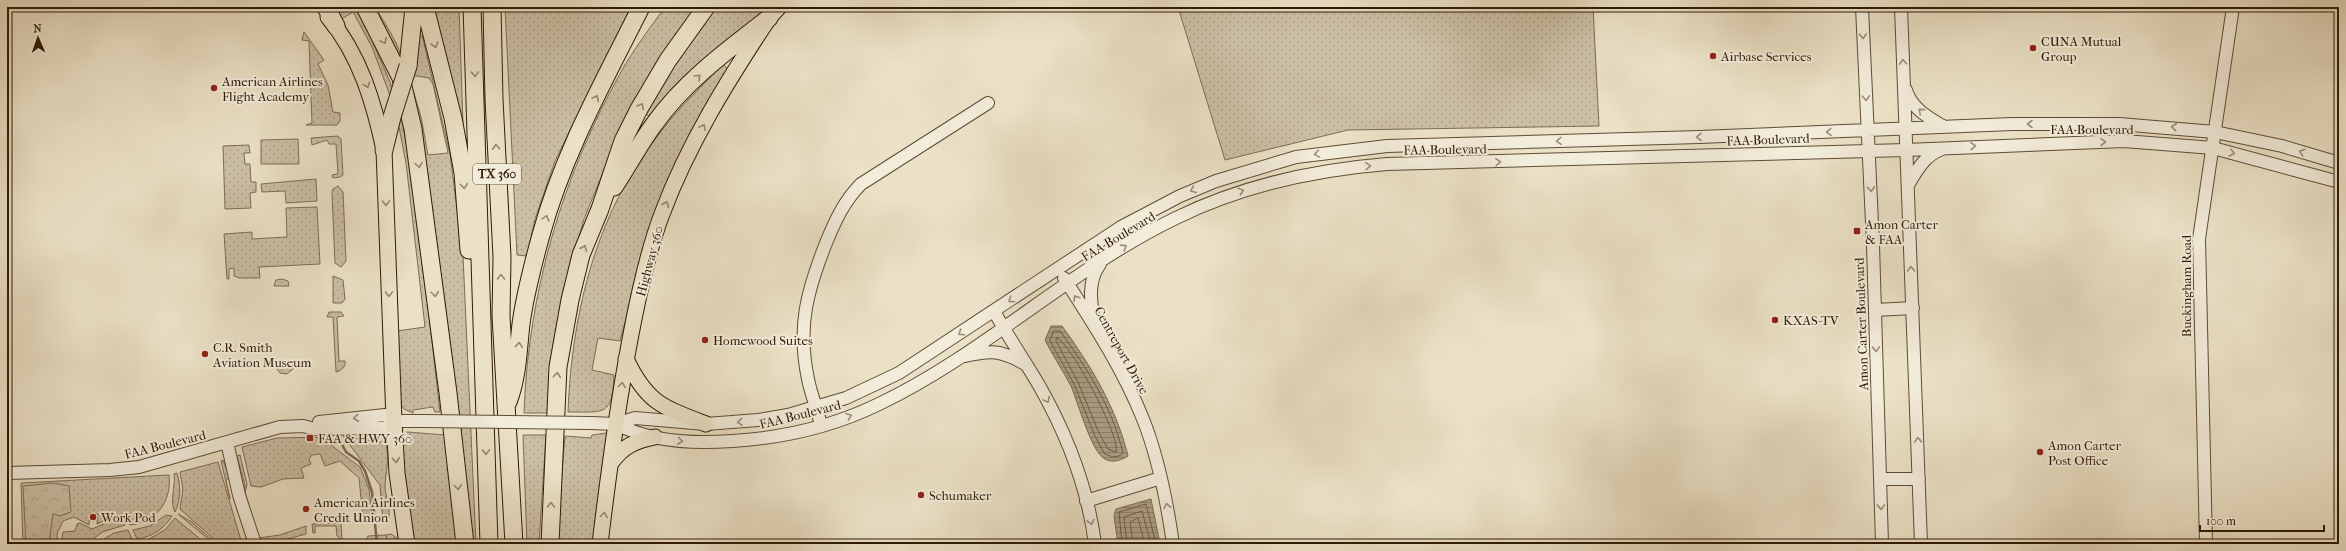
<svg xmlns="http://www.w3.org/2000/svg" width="2346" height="551" viewBox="0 0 2346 551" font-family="'IM FELL French Canon',serif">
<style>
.grass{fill:url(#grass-dots);stroke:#7d6c55}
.forest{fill:url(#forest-crowns);stroke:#7d6c55}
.water{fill:url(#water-rules);stroke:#796951}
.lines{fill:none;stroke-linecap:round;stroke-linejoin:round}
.shore{stroke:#6d5c44;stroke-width:1}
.stream{stroke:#796951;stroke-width:2.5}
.minor-casing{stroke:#5e4c35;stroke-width:14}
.major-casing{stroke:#2f1a05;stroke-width:17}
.highway-casing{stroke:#2f1a05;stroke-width:19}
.minor{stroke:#f2ecda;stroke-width:12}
.major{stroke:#ebe1c6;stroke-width:15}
.highway{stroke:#ebe1c6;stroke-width:17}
.minor-bridge-casing{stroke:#5e4c35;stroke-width:14;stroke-linecap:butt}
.highway-bridge-casing{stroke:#2f1a05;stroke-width:19;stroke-linecap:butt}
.minor-bridge{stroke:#f2ecda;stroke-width:12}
.highway-bridge{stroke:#ebe1c6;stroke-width:17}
.oneway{stroke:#9a8e7a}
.oneway2{stroke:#96876f}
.poi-dot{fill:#8f2418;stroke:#f2ecda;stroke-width:1.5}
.labels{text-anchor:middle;stroke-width:4;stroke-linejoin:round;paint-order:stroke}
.shield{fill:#f2ecda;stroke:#6a5945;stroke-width:1}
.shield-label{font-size:12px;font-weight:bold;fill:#2f1a05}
.poi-label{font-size:13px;fill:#2f1a05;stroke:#f2ecda;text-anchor:start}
.street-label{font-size:13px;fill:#2f1a05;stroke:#f2ecda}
</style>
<defs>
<pattern id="grass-dots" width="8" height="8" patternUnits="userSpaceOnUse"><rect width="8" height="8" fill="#cbbfa5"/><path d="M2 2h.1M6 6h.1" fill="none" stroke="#afa48d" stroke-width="1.8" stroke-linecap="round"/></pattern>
<pattern id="forest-crowns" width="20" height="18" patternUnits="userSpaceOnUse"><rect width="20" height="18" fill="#cbbfa5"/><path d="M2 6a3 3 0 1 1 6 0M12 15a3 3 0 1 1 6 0" fill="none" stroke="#afa48d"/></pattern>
<pattern id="water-rules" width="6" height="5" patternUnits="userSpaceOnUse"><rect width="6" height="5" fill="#ab9d84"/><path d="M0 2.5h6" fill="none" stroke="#8c7f6a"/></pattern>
</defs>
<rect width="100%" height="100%" fill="#ebe1c6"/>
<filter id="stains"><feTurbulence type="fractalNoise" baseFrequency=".005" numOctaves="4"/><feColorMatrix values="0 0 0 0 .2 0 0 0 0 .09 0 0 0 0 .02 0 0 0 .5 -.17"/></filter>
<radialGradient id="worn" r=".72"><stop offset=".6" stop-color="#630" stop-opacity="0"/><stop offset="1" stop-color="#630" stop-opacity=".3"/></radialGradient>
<path class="grass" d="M332 7H354L365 23 395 94 392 101 372 47 353 12 340 20Z
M369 7H375C384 22 405 52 402 68Z
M433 7H459L464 154Z
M505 7H631L555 161 535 219 527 256 517 255Z
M665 7H697L617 138 584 219 569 274 548 413H524C528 293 562 177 621 72 633 50 650 28 665 7Z
M716 7H766L654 118 645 114 678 59Z
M1178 7H1593L1599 126 1348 130 1225 160Z
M304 32 324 60 318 64 328 85 333 112 340 113V121L337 125H306L312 123 309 41 302 40Z
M422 35 450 154 463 256 476 544H468L410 80 421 117 428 155 448 153 433 84 429 78 411 75 419 37Z
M723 64 728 69 650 229 620 341 598 338 592 370 614 375C612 416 606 412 568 412 572 310 597 209 663 129 681 106 703 85 723 64Z
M400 110 415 193 440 412H435L433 407 413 410V413L404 409 400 403 397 331 425 327 406 163 397 117Z
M338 136 341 139 343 175 340 177 333 178 332 175 338 174 336 144H329L327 140 312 145 311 138Z
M298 139 299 164H261V140Z
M249 145 250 153H244L245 164H250L251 182H256V192L250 193 251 208 225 209 223 146Z
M316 179 317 201 286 203 285 191 262 192 261 184Z
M338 186 343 192 346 261 341 267 335 263 332 193 333 189Z
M317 207 320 264 259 267 260 278H239L234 276V268L229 269V279H227L224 234 252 232V239L287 237 286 208Z
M333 276 343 280 345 299 342 303H333Z
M282 279 288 281 289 286H274L276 280Z
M329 312H341L344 316 337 317 339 361H345C346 367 341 371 336 372L333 317H327Z
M292 365 293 369 287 374 280 373 277 369 278 365Z
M408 432 445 435 458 544H413L403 484 401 433Z
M607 433 608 438 595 544H556L565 436 591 438 592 435Z
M523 435H546L539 544H527Z
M343 436 379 442H383V438C392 453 385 471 385 488 386 497 390 507 389 516 388 520 386 521 383 523L380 485Z
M325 437 327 442 360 467 369 489 372 516 363 518 359 478 340 461 325 466 320 454 312 455 309 459 311 464 301 468 304 478 283 479 261 487 251 486 242 447 277 438Z
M240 455 247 484 245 493 258 536 243 493 245 486 237 456Z
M223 460 229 476 226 481 230 499 221 461Z
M218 462 242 544 216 541 180 509 183 489 180 472Z
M177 473C181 486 181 499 175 512 169 501 176 486 174 474Z
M169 475C172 502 156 522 130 525L123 517 110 518 97 524 98 514 90 513 89 525 74 517 63 521 57 534V544H23L21 483Z
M178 514 192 522 216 544H214Z
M166 515 172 516C164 529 152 537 137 539L133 530 150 526Z
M175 518 206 544H191L188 541 180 540 177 544H140L165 530Z
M114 520H121L125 525 102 532 87 544H61L63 532 75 531 77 524 80 523 92 529Z
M341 523 342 540 337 536 336 526H315V533H313L312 524Z
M306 526V534L269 544 261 543 258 538 280 535Z
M128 530 133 541 126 544H96L114 533Z
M391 534 397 538 399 544H388L386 535Z"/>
<path class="forest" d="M53 483 69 486 71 512 60 516 53 514 49 544H26L23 486Z
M386 535 388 544H364L368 536Z"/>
<path class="water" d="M1051 326H1062C1091 366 1116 407 1128 456 1120 461 1110 464 1102 457 1090 446 1078 403 1071 386 1063 371 1053 356 1045 340Z
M1151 499 1160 544H1118L1114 516 1116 509Z"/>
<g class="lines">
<path class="shore" d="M1054 331H1060C1087 368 1112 407 1123 453L1119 456 1112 457 1104 453 1095 436 1074 384 1050 341Z
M1057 338C1070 342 1121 437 1116 452L1108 449 1099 433 1078 382 1056 341Z
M1122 544 1119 512 1146 504 1156 544
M1127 544 1124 517 1142 511 1151 544
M1133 544 1130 522 1138 518 1145 544"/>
<path class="stream" d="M338 437 346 452 359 461 365 471 372 492 377 544"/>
<defs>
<path id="minor" d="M1862 7 1873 245 1882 544
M1901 7 1921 544
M1906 90C1912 109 1928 117 1944 127
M1908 185C1917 170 1925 155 1942 149
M1064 278C1093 323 1123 369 1143 419 1159 459 1167 502 1173 544
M1875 310 1913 308
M994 311C1008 337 1025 361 1040 387 1067 435 1088 489 1095 544
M1094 323C1091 303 1087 281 1100 264
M965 356C991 350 1001 350 1025 364
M319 422 385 415 394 421H422
M591 423 616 424 635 418 706 424 758 420 788 415 846 398 899 373 1121 227 1180 196 1216 181 1296 157 1387 146 1699 137 2012 124H2119L2215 132 2282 146 2339 163
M616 424C651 442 693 444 732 441 782 438 834 426 879 404 984 354 1070 269 1176 218 1243 185 1313 170 1387 164L1906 150 2124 141 2213 148 2339 182
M821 426C818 410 811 395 808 379 797 327 807 291 826 243 835 221 844 201 861 184L988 103
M227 442 239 495 255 544
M7 473 110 470 139 467 280 427 303 426 315 429 382 428H385L394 421
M1880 479H1919
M1086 501 1161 478
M2206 544 2199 239 2233 7"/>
<path id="major" d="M328 17C360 55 374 103 384 150L394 421 397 473 407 544
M626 359C647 403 662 407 706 424
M611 463C623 446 635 441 655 437
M600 544C609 469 619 393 634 319 641 284 649 248 662 214 688 144 728 80 769 18L779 7"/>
<path id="highway" d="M326 7 336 26
M365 7 401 78 413 129 448 393 465 544
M425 7 453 118 463 173 469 250
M472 7 489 544
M492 7 494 99 502 257 501 316 514 544
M408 66 414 7
M384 150 392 117
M614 187C628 166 640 143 655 123 685 81 729 49 769 18
M508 402C518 376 518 350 521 324 525 294 533 264 541 235 563 154 604 81 641 7
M550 544 558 367 570 300 581 255 600 209 623 141 639 109 668 60 706 7"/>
</defs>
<use href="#minor" class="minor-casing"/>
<use href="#major" class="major-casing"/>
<use href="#highway" class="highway-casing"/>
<use href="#minor" class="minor"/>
<use href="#major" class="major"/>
<use href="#highway" class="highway"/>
<defs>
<path id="minor-bridge" d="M422 421 591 423"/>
<path id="highway-bridge" d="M392 117 408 66"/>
</defs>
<use href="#minor-bridge" class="minor-bridge-casing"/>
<use href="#highway-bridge" class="highway-bridge-casing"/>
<use href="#minor-bridge" class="minor-bridge"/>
<use href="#highway-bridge" class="highway-bridge"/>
</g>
<defs><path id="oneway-chevron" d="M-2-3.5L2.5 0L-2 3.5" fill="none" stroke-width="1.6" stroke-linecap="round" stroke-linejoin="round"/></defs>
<g class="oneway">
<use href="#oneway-chevron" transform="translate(1863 36) rotate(87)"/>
<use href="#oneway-chevron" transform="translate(1903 62) rotate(-93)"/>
<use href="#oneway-chevron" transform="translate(1866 98) rotate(87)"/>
<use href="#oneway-chevron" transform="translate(1921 111) rotate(-139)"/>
<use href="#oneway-chevron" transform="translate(2030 124) rotate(180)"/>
<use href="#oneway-chevron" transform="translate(2174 127) rotate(-174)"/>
<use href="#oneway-chevron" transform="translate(1829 132) rotate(177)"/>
<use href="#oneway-chevron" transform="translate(1699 137) rotate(178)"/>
<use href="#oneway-chevron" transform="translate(1559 141) rotate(178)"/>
<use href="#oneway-chevron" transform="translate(2103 142) rotate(-1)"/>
<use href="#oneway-chevron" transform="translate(1973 146) rotate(-2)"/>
<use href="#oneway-chevron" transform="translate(2302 152) rotate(-163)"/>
<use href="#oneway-chevron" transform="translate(2232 153) rotate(14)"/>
<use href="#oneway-chevron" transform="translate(1317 154) rotate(171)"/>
<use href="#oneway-chevron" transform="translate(1498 162) rotate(-2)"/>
<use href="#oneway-chevron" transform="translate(1368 166) rotate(-4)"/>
<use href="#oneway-chevron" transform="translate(1871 189) rotate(87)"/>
<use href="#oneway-chevron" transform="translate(1193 190) rotate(157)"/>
<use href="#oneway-chevron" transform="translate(1241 191) rotate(-18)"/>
<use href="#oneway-chevron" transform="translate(1124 247) rotate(-33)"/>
<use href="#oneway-chevron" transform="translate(1911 269) rotate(-92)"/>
<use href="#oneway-chevron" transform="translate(1076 298) rotate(-122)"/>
<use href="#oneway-chevron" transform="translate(1011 300) rotate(146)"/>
<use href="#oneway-chevron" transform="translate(961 333) rotate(146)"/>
<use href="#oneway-chevron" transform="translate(1876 349) rotate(88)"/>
<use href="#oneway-chevron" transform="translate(1047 400) rotate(62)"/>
<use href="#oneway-chevron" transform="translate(849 416) rotate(-20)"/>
<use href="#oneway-chevron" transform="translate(356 418) rotate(174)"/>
<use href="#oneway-chevron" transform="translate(740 422) rotate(175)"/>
<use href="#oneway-chevron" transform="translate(1918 440) rotate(-92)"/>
<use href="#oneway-chevron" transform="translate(680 441) rotate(8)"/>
<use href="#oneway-chevron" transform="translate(1167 506) rotate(-101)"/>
<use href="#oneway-chevron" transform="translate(1881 507) rotate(88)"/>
<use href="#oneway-chevron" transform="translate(1091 522) rotate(77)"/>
</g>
<g class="oneway2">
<use href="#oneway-chevron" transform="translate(384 41) rotate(62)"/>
<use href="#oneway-chevron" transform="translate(435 45) rotate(74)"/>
<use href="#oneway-chevron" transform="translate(475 74) rotate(88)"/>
<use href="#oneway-chevron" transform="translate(698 77) rotate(-45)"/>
<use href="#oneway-chevron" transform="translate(367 85) rotate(70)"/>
<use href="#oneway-chevron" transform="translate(596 98) rotate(-63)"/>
<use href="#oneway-chevron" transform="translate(641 106) rotate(-61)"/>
<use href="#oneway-chevron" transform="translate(703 127) rotate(-62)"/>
<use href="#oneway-chevron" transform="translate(496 147) rotate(-93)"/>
<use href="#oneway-chevron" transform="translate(419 165) rotate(81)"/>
<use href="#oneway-chevron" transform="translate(464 186) rotate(85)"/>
<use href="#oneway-chevron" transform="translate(386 203) rotate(88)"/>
<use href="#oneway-chevron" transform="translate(666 204) rotate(-67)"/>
<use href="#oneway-chevron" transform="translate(546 218) rotate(-72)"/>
<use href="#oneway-chevron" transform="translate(584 248) rotate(-67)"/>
<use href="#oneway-chevron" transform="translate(501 277) rotate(-89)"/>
<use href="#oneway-chevron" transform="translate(389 294) rotate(88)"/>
<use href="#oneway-chevron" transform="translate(435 294) rotate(83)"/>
<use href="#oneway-chevron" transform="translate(519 345) rotate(-84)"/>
<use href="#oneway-chevron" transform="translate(557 375) rotate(-85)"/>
<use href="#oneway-chevron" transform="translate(622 385) rotate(-82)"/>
<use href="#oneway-chevron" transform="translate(486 452) rotate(88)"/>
<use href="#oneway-chevron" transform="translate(396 460) rotate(86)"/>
<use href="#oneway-chevron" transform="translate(458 487) rotate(83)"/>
<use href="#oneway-chevron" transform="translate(551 505) rotate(-88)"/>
<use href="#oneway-chevron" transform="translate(604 515) rotate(-82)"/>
</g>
<g class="poi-dot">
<circle cx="2033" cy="48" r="4"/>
<circle cx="1713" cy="56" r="4"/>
<circle cx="214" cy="88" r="4"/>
<rect x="1853" y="227" width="8" height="8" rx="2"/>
<circle cx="1775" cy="320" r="4"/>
<circle cx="705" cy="340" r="4"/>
<circle cx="205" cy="354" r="4"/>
<rect x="306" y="434" width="8" height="8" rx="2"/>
<circle cx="2040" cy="452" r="4"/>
<circle cx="921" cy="495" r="4"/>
<circle cx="306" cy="509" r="4"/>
<circle cx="93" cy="517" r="4"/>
</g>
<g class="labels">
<rect class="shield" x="473" y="164" width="48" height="20" rx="3"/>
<g class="shield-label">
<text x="497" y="178">TX 360</text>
</g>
<g class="poi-label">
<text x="2041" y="46">CUNA Mutual<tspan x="2041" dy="15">Group</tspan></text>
<text x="1721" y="61">Airbase Services</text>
<text x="222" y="86">American Airlines<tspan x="222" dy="15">Flight Academy</tspan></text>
<text x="1865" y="229">Amon Carter<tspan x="1865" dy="15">&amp; FAA</tspan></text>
<text x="1783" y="325">KXAS-TV</text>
<text x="713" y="345">Homewood Suites</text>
<text x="213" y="352">C.R. Smith<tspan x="213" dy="15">Aviation Museum</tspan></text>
<text x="318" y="443">FAA &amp; HWY 360</text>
<text x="2048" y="450">Amon Carter<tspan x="2048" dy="15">Post Office</tspan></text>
<text x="929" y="500">Schumaker</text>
<text x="314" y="507">American Airlines<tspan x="314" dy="15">Credit Union</tspan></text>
<text x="101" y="522">Work Pod</text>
</g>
<g class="street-label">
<text x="2092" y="134">FAA Boulevard</text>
<text transform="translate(1768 139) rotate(-2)" y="5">FAA Boulevard</text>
<text transform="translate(1445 149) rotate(-1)" y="5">FAA Boulevard</text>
<text transform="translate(1118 236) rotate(-31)" y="5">FAA Boulevard</text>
<text transform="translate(649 261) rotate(-75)" y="5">Highway 360</text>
<text transform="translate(2186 286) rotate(-90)" y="5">Buckingham Road</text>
<text transform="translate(1861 324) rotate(-92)" y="5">Amon Carter Boulevard</text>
<text transform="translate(1122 350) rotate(61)" y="5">Centreport Drive</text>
<text transform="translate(800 414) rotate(-14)" y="5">FAA Boulevard</text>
<text transform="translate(165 444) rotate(-14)" y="5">FAA Boulevard</text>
</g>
</g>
<rect width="2346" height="551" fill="none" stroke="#ebe1c6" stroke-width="24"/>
<rect x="8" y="8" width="2330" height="535" fill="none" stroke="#2f1a05" stroke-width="2"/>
<rect x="12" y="12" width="2322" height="527" fill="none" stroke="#2f1a05"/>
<g transform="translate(38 38) rotate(358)" stroke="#f2ecda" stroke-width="3" paint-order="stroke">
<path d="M0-3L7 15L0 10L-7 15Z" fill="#2f1a05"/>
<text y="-6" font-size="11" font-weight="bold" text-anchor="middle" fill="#2f1a05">N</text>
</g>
<path d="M2200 525v6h124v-6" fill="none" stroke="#2f1a05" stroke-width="2"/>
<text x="2206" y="525" font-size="12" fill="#2f1a05" stroke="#f2ecda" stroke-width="3" paint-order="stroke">100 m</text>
<rect width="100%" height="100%" filter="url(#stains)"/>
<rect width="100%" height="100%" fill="url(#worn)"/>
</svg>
